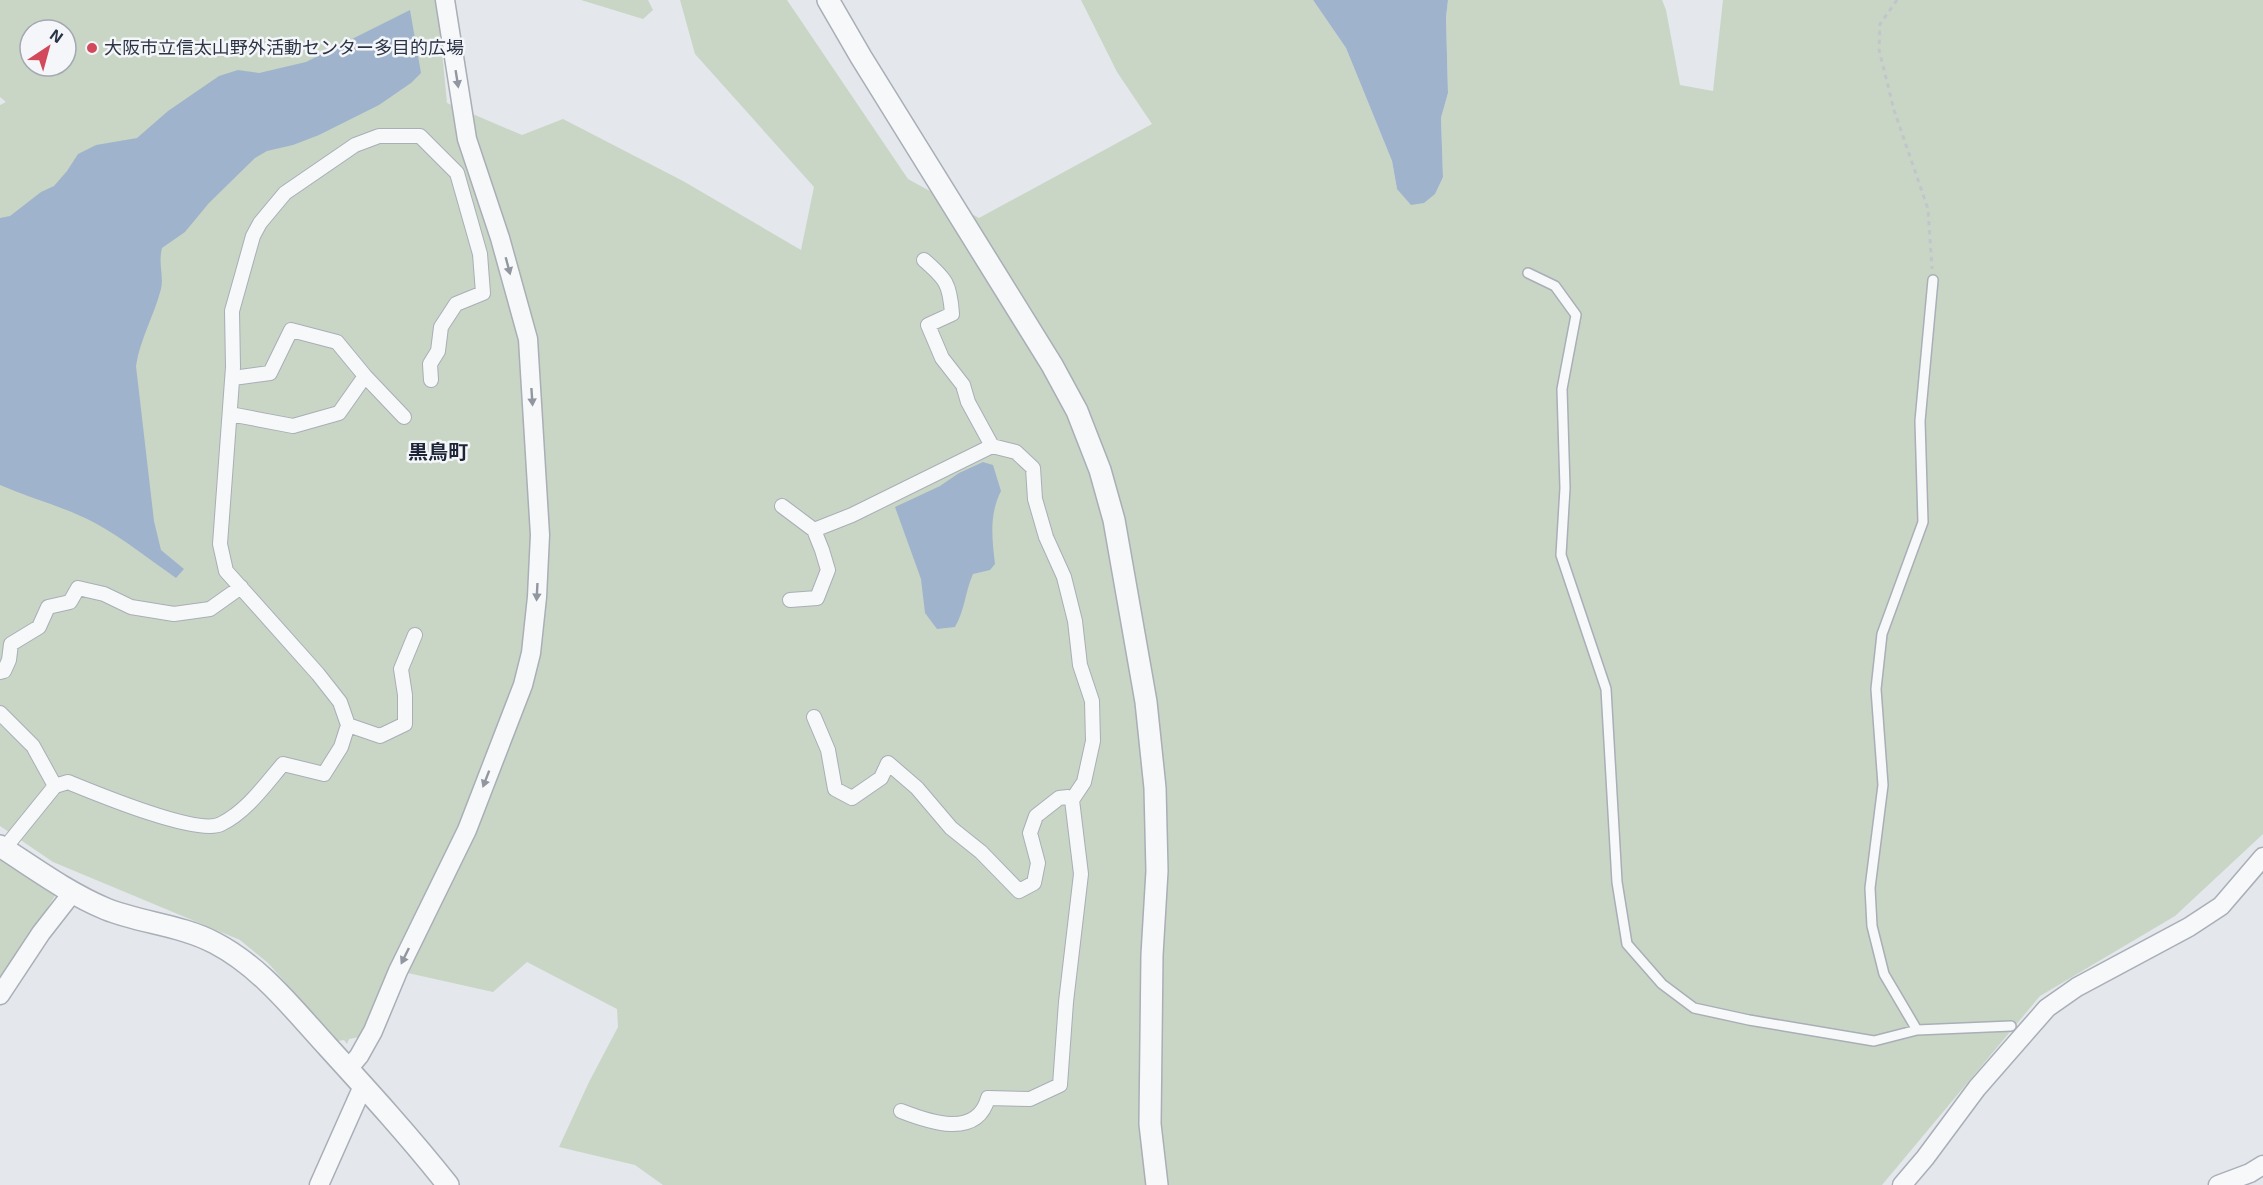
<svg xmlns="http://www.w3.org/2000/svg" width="2263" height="1185" viewBox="0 0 2263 1185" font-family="'Exo 2','Noto Sans JP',sans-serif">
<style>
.green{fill:#c9d6c5;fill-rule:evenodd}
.water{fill:#9fb4cc}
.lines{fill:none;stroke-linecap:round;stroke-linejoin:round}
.service-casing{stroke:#a9aeb7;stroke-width:12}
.pedestrian-casing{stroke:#a9aeb7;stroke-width:16}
.minor-casing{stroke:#a9aeb7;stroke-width:21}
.tertiary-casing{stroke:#a9aeb7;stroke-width:24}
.path{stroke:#c2c5cb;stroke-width:3;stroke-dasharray:4.5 4.5;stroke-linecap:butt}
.service{stroke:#f7f8fa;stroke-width:9}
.pedestrian{stroke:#f7f8fa;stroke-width:14}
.minor{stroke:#f7f8fa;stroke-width:18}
.tertiary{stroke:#f7f8fa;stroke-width:21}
.oneway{fill:#9196a0}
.poi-dot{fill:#d1495b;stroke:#f4f6f9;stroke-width:2}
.labels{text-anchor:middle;stroke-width:5;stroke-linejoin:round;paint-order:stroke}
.poi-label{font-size:18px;fill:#2b3445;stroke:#f4f6f9;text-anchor:start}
.neighbourhood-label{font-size:20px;font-weight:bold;fill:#1d2536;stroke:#f4f6f9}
</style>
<rect width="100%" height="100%" fill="#e4e7ec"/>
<path class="green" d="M0 0H437L447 103 522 135 563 119 683 181 801 250 814 187 695 54 680 0H787L908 179 979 218 1152 124 1117 72 1081 0H1313L1346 48 1392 161 1397 189 1443 177 1441 118 1448 93 1446 18 1448 0H1662L1666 10 1680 85 1713 91 1723 0H2263V834L2175 916 2040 996 1882 1185H663L635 1165 559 1147 589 1082 618 1027 617 1009 527 962 493 992 399 971 360 1037 349 1039 347 1044 344 1040 338 1041 268 963 240 940 53 862 0 826V105L6 102 0 97ZM30 30H66V66H30Z
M581 0H648L653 10 643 19Z
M0 853 56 894 0 988Z"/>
<path class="water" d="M1313 0H1448L1446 18 1448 93 1441 118 1443 177 1435 194 1424 203 1411 205 1397 189 1392 161 1346 48Z
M410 10 421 73 411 83 379 105 319 135 293 145 267 151 255 158 209 203 185 232 162 248C158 264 164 276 161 289 154 316 140 339 136 366L154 521 161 550 184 569 176 578C150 560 123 538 95 523 65 507 32 499 0 485V218L10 216 41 192 54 186 67 171 78 154 96 145 137 138 168 111 219 76 238 70 259 73 306 62Z
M983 462 993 465 1001 491C989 515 992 538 995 564L990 570 973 574C965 592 965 610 955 627L937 629 925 613 921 579 895 507 940 486 959 473Z"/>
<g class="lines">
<defs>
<path id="service" d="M1528 273 1555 286 1576 315 1562 389 1565 488 1561 555 1606 689 1617 882 1627 944 1662 984 1694 1008 1749 1020 1874 1041 1917 1030 2011 1026
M1917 1030 1884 974 1872 926 1870 888 1883 785 1876 689 1882 634 1923 522 1920 421 1933 280"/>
<path id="pedestrian" d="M924 260C946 279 950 284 952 314L928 325 942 358 963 385 968 402 992 446
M233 378 270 373 291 330 337 342 365 376
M230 414 293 426 339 413 365 376 404 417
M782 506 814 530 822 550 828 570 817 598 790 600
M814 530 852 515 992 446 1016 452 1033 468 1035 499 1046 537 1064 577 1075 621 1080 665 1092 701 1093 741 1084 782 1072 800 1081 874 1066 1002 1060 1085 1030 1099 988 1098C977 1139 929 1122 901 1111
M0 672 4 671 9 660 11 644 39 627 48 607 70 602 78 588 104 594 131 607 174 614 210 609 241 587
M0 713 33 746 55 786
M814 717 828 750 835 789 852 798 881 778 888 763 917 788 951 828 981 852 1019 891 1034 883 1038 863 1030 833 1036 816 1059 798 1068 797
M348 725 380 736 405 724V695L401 669 415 635
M4 849 55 786 68 782C95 793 198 836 221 824 247 811 265 785 283 764L324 774 341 747 348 725 340 702 318 674 226 571 220 544 233 367 232 311 253 236 260 223 285 193 355 145 379 136H420L457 173 480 254 483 293 456 304 441 327 438 351 430 364 431 380"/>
<path id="minor" d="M0 995 41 933 73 892
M348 1069 359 1056 373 1031 398 971 467 830 523 685 531 653 537 597 540 535 528 339 500 238 467 139 445 0
M319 1185 363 1086
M1902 1185 1925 1158 1977 1088 2047 1008 2077 987 2189 927 2221 906 2263 857
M2218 1185 2250 1173 2263 1165"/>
<path id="tertiary" d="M828 0 861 57 1052 365 1077 411 1100 470 1114 520 1146 702 1155 788 1157 871 1152 955 1150 1124 1157 1185
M0 846C34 868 68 893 106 909 141 923 181 925 215 943 261 967 293 1009 328 1047 369 1092 410 1137 448 1185"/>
</defs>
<use href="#service" class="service-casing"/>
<use href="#pedestrian" class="pedestrian-casing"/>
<use href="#minor" class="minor-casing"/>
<use href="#tertiary" class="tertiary-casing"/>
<path class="path" d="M1897 0 1880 24 1879 50 1894 110 1928 209 1932 269"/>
<use href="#service" class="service"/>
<use href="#pedestrian" class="pedestrian"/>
<use href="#minor" class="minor"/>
<use href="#tertiary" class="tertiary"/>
</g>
<defs><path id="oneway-solid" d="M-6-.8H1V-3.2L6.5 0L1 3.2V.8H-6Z" transform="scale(1.5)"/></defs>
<g class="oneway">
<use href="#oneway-solid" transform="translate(457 79) rotate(81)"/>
<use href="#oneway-solid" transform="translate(508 266) rotate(75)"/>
<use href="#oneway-solid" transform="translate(532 397) rotate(86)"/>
<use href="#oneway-solid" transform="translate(537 592) rotate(93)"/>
<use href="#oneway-solid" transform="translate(486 779) rotate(111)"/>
<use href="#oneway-solid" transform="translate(405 956) rotate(116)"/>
</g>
<circle class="poi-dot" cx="92" cy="48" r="6"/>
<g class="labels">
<g class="poi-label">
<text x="104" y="54">大阪市立信太山野外活動センター多目的広場</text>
</g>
<g class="neighbourhood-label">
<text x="438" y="459">黒鳥町</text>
</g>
</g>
<g transform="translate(48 48) rotate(36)"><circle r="28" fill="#f4f6f9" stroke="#a4a8b1" stroke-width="1.5"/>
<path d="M0-4.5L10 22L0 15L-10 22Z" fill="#d1495b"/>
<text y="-9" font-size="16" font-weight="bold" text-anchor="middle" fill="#2b3445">N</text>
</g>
</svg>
